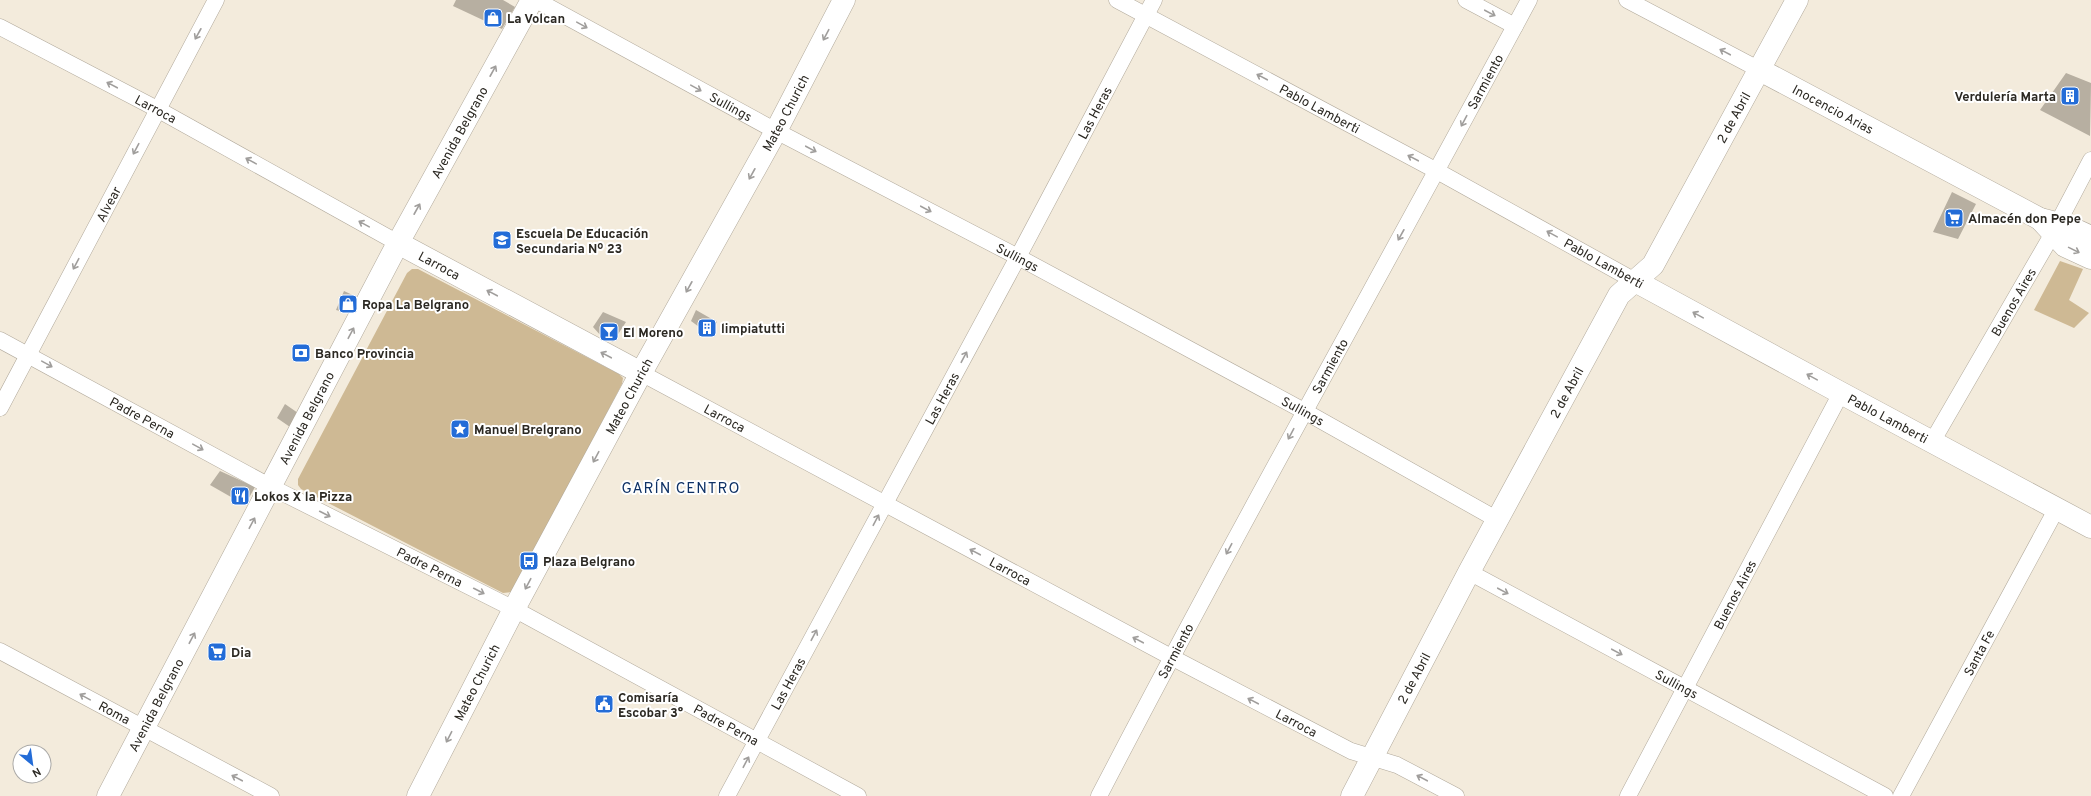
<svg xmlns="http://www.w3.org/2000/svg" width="2091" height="796" viewBox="0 0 2091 796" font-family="Overpass,sans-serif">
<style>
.green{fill:#ceb994}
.building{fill:#b7afa1}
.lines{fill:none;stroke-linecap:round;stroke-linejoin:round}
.street-casing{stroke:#b1a99b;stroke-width:17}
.secondary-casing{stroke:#b1a99b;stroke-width:23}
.street{stroke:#fff;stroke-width:16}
.secondary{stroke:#fff;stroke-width:22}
.oneway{stroke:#a09e9c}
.labels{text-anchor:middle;stroke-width:4;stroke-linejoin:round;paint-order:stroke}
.poi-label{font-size:13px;font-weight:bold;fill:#2b2822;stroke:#fff;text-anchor:start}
.street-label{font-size:13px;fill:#2b2822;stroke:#fff}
.quarter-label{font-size:15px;letter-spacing:1px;fill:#0f3266;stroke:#fff}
</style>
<rect width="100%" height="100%" fill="#f3ebdc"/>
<path class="green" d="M2060 261 2083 269 2069 300 2089 313 2074 328 2034 310Z
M412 269H418L619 374 623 378 622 384 515 588 511 592 503 593 301 489 298 485V479L407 273Z"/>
<path class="building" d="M456 0H503L515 7 502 29 453 6Z
M2066 73 2091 83 2090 136 2040 110Z
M1952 192 1976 204 1958 239 1933 232Z
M344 291 359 298 352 314 336 310Z
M696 310 717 322 710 335 691 321Z
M603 312 626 322 613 342 602 337 593 327Z
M285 404 298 413 290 427 277 418Z
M220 471 255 487 245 505 210 485Z"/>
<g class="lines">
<defs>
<g id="street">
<path id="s1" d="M536 0 776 131 1018 257 1304 411 1498 520"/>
<path id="s2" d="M1117 0 1437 171 1635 281"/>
<path d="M1466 0 1515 26"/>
<path d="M1627 0 1760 70"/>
<path id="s3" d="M0 27 157 109 398 243"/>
<path id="s4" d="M0 340 271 487 514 609 858 796"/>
<path id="s5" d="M641 373 1171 657 1351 751 1397 765 1456 796"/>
<path id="s6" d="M0 408 216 0"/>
<path id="s7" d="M1932 442 2049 240 2091 160"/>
<path id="s8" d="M1469 572 1885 796"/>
<path id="s9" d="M0 651 271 796"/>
<path id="s10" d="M727 796 1018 257 1154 0"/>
<path id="s11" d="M1099 796C1238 528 1386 266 1529 0"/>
<path id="s12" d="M1628 796 1841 393"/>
<path id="s13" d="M1901 796 2057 508"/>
</g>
<g id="secondary">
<path id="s14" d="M1760 70 2040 219 2067 226 2091 237"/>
<path d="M2040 219 2065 246 2091 258"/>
<path id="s15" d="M398 243 641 373"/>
<path id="s16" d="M1635 281 1841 393 2091 527"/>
<path id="s17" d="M108 796 398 243 532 0"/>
<path id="s18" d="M418 796 514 609 641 373 776 131 844 0"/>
<path id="s19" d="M1352 796 1469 572 1619 295 1653 265 1797 0"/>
</g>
</defs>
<use href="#street" class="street-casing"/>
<use href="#secondary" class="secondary-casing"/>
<use href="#street" class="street"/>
<use href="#secondary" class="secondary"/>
</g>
<defs><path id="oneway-shaft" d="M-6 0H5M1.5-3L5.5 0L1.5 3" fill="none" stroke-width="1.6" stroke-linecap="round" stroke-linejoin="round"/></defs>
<g class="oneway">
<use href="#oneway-shaft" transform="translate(1490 13) rotate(28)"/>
<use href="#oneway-shaft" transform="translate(582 25) rotate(29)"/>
<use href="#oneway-shaft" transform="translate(198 34) rotate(119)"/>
<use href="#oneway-shaft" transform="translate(826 35) rotate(118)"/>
<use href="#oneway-shaft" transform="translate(1725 52) rotate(-152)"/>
<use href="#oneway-shaft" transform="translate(493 71) rotate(-61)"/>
<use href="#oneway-shaft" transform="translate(1262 77) rotate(-152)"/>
<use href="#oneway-shaft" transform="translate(112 85) rotate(-152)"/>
<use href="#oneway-shaft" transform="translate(696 88) rotate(29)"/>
<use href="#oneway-shaft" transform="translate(1464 121) rotate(118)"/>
<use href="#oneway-shaft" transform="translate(136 149) rotate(118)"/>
<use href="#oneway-shaft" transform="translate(811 149) rotate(28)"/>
<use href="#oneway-shaft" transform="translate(1413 158) rotate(-152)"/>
<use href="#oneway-shaft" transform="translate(251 161) rotate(-151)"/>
<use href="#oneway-shaft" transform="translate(752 174) rotate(119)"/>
<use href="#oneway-shaft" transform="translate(417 209) rotate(-61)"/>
<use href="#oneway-shaft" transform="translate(926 209) rotate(28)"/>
<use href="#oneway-shaft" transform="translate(364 224) rotate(-151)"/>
<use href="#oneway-shaft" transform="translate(1552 234) rotate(-151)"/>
<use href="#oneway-shaft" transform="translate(1401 235) rotate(119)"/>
<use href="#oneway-shaft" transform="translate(2074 250) rotate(26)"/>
<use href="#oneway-shaft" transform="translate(76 264) rotate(118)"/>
<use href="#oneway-shaft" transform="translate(689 287) rotate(119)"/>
<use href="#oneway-shaft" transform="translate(492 293) rotate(-152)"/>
<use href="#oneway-shaft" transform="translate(1698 315) rotate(-151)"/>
<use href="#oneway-shaft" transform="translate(351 333) rotate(-62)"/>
<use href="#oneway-shaft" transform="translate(606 355) rotate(-152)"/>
<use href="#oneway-shaft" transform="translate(964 357) rotate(-62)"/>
<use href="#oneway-shaft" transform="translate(47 364) rotate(29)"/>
<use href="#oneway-shaft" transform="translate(1812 377) rotate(-151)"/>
<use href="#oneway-shaft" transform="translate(1291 434) rotate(118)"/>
<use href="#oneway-shaft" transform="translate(198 447) rotate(29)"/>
<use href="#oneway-shaft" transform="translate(596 457) rotate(118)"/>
<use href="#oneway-shaft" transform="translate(325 514) rotate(27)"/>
<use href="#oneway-shaft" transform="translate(876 520) rotate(-62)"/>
<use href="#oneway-shaft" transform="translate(252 523) rotate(-62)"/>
<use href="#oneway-shaft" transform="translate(1229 549) rotate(118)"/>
<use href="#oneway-shaft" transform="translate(975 552) rotate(-152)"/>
<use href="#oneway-shaft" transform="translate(528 584) rotate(118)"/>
<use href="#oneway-shaft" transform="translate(479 591) rotate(27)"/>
<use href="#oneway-shaft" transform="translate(1503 591) rotate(28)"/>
<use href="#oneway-shaft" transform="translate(814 635) rotate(-62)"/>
<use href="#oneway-shaft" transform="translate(192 638) rotate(-62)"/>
<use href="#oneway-shaft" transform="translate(1138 640) rotate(-152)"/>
<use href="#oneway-shaft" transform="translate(1617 652) rotate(28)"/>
<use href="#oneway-shaft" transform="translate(85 697) rotate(-151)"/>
<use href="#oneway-shaft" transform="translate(1253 701) rotate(-152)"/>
<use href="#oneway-shaft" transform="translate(449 737) rotate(117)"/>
<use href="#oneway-shaft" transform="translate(746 762) rotate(-62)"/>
<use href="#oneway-shaft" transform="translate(237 778) rotate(-152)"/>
<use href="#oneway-shaft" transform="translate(1422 778) rotate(-152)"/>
</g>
<defs>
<symbol id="shop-square" viewBox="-11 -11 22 22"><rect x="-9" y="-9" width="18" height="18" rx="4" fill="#236cd7" stroke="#fff"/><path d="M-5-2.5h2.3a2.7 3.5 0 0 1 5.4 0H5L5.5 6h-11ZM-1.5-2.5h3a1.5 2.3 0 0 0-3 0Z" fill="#fff"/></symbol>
<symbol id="building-square" viewBox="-11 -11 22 22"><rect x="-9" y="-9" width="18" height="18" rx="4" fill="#236cd7" stroke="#fff"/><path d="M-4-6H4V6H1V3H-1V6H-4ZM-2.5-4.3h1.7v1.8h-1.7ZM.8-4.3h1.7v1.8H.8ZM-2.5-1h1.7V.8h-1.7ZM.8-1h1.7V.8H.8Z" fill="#fff"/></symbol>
<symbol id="supermarket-square" viewBox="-11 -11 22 22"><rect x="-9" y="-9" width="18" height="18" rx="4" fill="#236cd7" stroke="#fff"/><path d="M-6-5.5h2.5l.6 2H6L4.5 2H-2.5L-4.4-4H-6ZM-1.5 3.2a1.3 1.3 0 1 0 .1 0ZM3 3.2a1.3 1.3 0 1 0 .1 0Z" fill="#fff"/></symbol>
<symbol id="school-square" viewBox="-11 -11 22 22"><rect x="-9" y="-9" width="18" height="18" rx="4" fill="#236cd7" stroke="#fff"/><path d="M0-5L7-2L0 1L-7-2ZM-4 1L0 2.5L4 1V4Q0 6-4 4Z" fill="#fff"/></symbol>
<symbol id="bar-square" viewBox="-11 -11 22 22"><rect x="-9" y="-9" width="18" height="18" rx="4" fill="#236cd7" stroke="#fff"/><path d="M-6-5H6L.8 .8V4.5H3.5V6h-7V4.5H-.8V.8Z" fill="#fff"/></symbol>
<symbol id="bank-square" viewBox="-11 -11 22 22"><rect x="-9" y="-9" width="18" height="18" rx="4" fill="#236cd7" stroke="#fff"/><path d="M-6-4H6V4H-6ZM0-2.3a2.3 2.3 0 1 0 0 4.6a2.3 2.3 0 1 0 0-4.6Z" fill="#fff"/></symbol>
<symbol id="sight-square" viewBox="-11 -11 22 22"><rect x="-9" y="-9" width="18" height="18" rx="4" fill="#236cd7" stroke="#fff"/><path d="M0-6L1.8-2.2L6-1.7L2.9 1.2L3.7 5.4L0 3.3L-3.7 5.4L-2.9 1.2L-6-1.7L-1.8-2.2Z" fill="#fff"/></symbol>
<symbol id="restaurant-square" viewBox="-11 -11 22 22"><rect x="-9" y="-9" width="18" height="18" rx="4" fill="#236cd7" stroke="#fff"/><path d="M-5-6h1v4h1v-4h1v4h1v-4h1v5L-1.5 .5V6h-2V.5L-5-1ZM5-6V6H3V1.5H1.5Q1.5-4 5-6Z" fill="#fff"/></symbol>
<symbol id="bus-square" viewBox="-11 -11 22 22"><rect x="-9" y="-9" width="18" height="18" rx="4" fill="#236cd7" stroke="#fff"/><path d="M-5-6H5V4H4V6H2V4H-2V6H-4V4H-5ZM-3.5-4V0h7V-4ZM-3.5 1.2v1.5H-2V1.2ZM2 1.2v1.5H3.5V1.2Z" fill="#fff"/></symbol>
<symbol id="civic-square" viewBox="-11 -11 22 22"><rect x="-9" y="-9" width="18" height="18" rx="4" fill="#236cd7" stroke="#fff"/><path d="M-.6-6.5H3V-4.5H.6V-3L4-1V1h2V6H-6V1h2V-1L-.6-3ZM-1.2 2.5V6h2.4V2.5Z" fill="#fff"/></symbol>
</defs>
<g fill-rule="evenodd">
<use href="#shop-square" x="482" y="7" width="22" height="22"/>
<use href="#building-square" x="2059" y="85" width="22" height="22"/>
<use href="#supermarket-square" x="1943" y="207" width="22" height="22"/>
<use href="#school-square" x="491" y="229" width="22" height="22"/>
<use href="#shop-square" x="337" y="293" width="22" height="22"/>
<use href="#building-square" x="696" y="317" width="22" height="22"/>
<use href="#bar-square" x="598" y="321" width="22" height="22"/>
<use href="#bank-square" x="290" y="342" width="22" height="22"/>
<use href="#sight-square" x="449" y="418" width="22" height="22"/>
<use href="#restaurant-square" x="229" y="485" width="22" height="22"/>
<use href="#bus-square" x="518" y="550" width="22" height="22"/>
<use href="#supermarket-square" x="206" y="641" width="22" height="22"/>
<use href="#civic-square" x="593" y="693" width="22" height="22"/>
</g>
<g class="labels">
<g class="poi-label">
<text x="507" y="23">La Volcan</text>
<text x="2056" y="101" text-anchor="end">Verdulería Marta</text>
<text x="1968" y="223">Almacén don Pepe</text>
<text x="516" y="238">Escuela De Educación<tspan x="516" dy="15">Secundaria Nº 23</tspan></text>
<text x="362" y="309">Ropa La Belgrano</text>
<text x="721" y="333">limpiatutti</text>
<text x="623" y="337">El Moreno</text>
<text x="315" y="358">Banco Provincia</text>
<text x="474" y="434">Manuel Brelgrano</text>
<text x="254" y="501">Lokos X la Pizza</text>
<text x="543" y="566">Plaza Belgrano</text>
<text x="231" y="657">Dia</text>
<text x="618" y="702">Comisaría<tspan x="618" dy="15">Escobar 3°</tspan></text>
</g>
<g class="street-label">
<text dy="5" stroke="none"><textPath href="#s11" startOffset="812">Sarmiento</textPath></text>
<text dy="5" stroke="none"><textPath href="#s1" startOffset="222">Sullings</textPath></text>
<text dy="5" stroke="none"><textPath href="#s2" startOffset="230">Pablo Lamberti</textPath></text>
<text dy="5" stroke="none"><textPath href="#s3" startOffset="176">Larroca</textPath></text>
<text dy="5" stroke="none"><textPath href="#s14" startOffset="83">Inocencio Arias</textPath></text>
<text dy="5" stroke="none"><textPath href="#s18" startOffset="776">Mateo Churich</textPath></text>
<text dy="5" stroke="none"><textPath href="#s10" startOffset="776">Las Heras</textPath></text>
<text dy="5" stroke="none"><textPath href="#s19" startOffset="781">2 de Abril</textPath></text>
<text dy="5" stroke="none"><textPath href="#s17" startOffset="751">Avenida Belgrano</textPath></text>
<text dy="5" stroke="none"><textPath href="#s6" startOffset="231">Alvear</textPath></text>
<text dy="5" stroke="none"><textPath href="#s1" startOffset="546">Sullings</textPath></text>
<text transform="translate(1604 263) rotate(29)" y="5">Pablo Lamberti</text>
<text dy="5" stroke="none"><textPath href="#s15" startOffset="47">Larroca</textPath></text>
<text dy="5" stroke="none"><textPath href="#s7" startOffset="162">Buenos Aires</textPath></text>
<text dy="5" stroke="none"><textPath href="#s11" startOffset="488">Sarmiento</textPath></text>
<text dy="5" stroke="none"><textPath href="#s19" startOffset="457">2 de Abril</textPath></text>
<text dy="5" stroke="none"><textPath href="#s18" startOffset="452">Mateo Churich</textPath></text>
<text dy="5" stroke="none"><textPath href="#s10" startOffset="452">Las Heras</textPath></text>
<text dy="5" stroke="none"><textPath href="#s1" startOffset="870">Sullings</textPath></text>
<text dy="5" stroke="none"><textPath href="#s4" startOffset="162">Padre Perna</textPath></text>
<text dy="5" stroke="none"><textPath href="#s17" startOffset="427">Avenida Belgrano</textPath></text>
<text dy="5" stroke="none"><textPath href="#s5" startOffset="95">Larroca</textPath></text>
<text dy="5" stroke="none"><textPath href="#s16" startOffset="288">Pablo Lamberti</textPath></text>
<text dy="5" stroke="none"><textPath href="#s4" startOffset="486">Padre Perna</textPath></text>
<text dy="5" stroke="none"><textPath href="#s5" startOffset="419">Larroca</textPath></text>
<text dy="5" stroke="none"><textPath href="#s12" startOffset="228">Buenos Aires</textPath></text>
<text dy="5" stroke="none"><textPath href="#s11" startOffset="164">Sarmiento</textPath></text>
<text dy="5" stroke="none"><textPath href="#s13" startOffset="163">Santa Fe</textPath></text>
<text dy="5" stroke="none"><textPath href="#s19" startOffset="133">2 de Abril</textPath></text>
<text dy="5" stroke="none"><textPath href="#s18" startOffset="128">Mateo Churich</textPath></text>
<text dy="5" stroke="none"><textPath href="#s10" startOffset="128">Las Heras</textPath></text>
<text dy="5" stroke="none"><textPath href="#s8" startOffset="236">Sullings</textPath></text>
<text dy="5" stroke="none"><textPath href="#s17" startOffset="103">Avenida Belgrano</textPath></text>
<text dy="5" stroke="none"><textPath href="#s9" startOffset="130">Roma</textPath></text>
<text dy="5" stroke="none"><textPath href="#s5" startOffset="743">Larroca</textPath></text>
<text dy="5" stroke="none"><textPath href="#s4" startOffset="822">Padre Perna</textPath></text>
</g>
<g class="quarter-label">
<text x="681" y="493">GARÍN CENTRO</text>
</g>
</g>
<g transform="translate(32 764) rotate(151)"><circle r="19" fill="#ffffff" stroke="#aaa9a7"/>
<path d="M0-3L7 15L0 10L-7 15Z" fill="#236cd7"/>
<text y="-6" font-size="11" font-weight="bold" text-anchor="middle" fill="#2b2822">N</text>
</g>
</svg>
